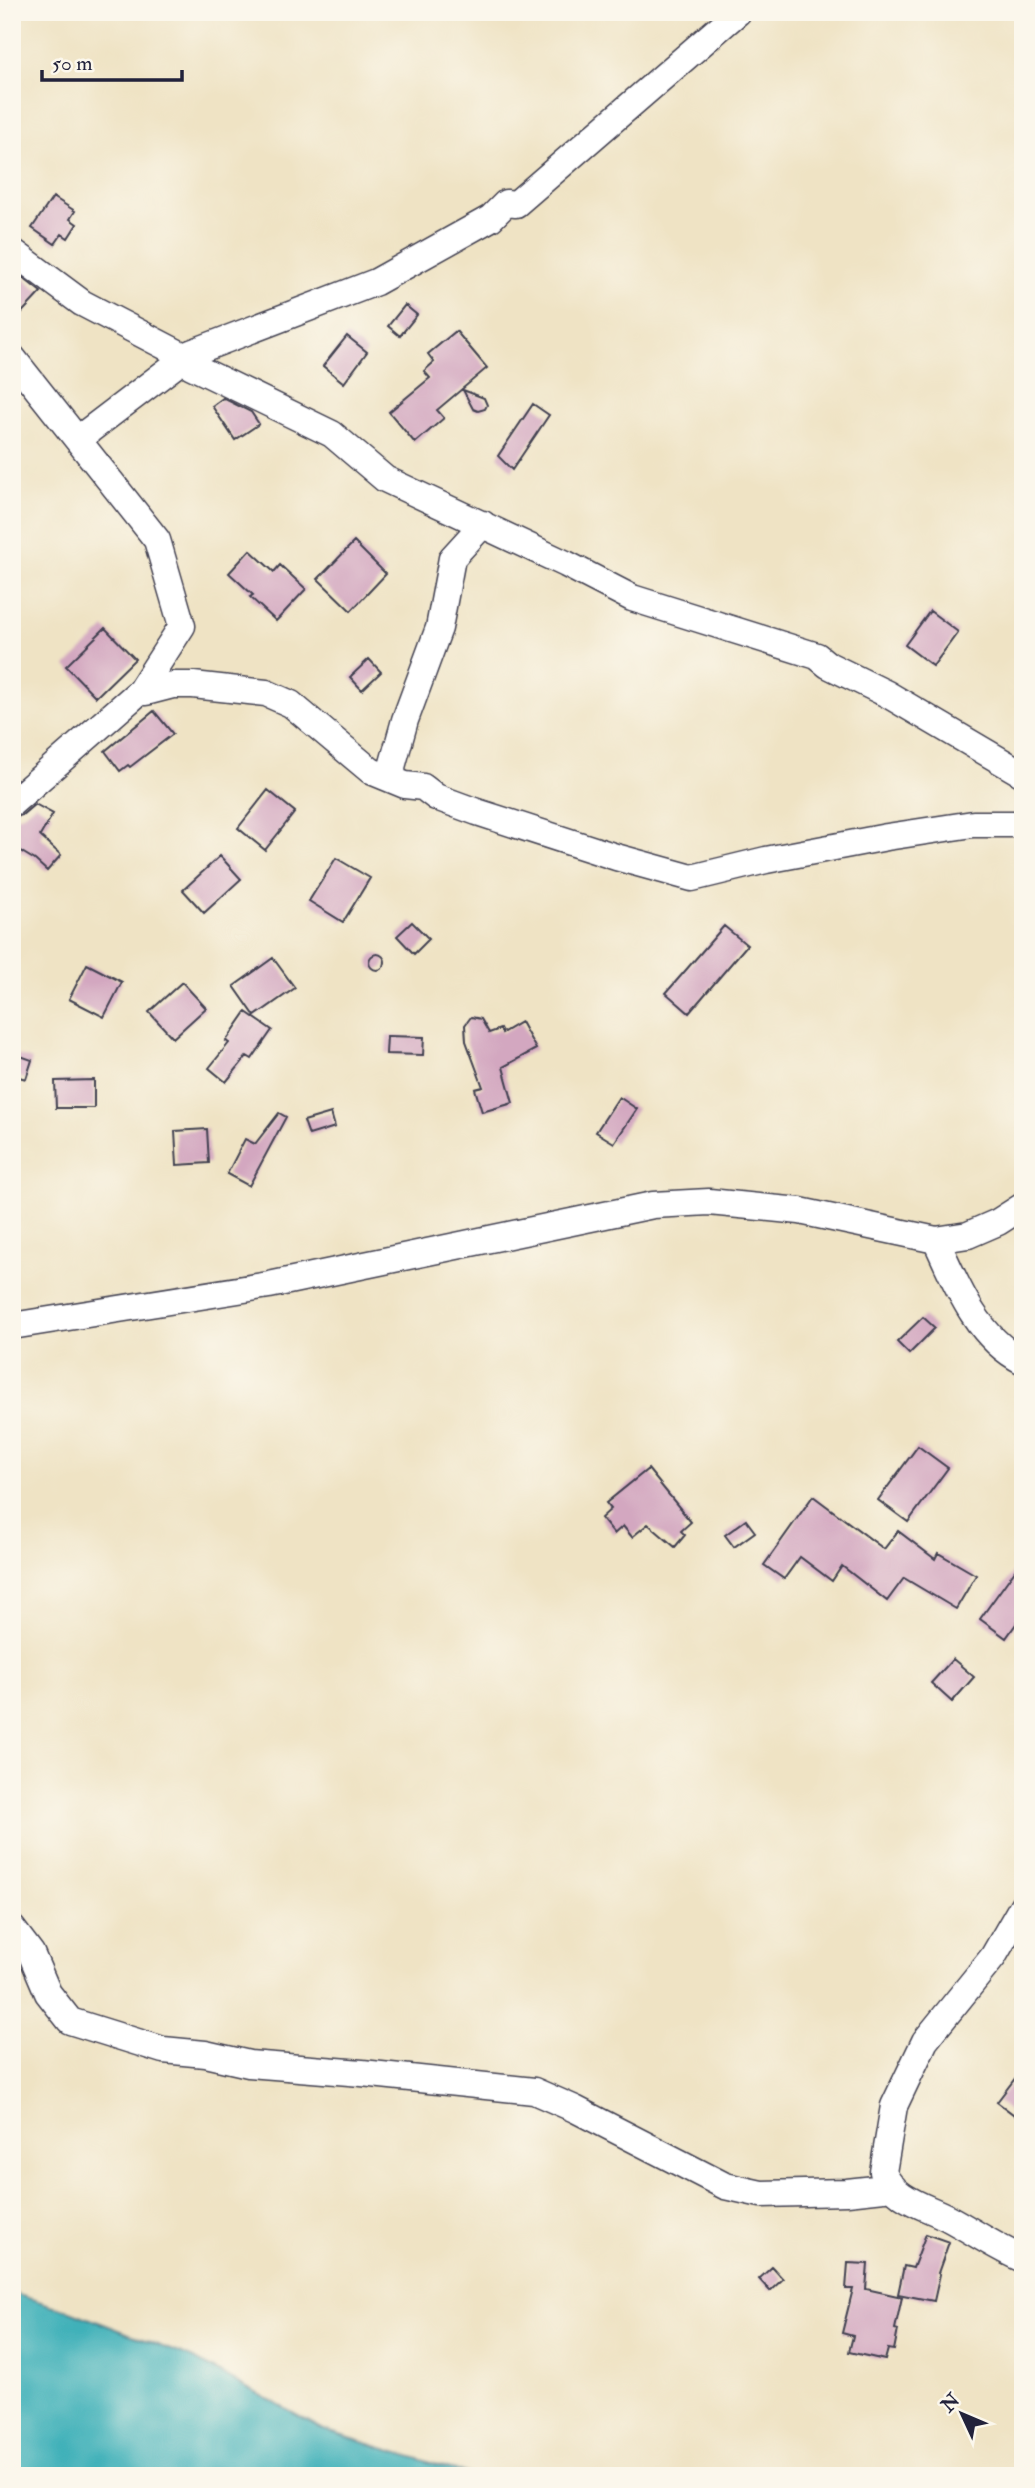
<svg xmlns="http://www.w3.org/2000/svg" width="1035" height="2488" viewBox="0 0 1035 2488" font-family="'IM FELL Double Pica',serif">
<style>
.water{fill:#41b1b9;stroke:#326a7a;stroke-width:2}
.building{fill:#d3a7c0}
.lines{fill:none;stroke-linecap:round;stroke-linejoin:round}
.minor-casing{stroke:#413f50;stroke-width:29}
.minor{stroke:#fff;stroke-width:26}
</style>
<rect width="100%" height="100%" fill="#fbf7ec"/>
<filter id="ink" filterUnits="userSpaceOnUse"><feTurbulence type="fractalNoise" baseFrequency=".0143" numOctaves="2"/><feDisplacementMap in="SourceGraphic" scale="14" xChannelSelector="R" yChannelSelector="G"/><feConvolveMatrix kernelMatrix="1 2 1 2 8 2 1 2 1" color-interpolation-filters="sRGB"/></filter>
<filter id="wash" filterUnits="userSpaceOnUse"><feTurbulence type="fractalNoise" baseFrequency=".00686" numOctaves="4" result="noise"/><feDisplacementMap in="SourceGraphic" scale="28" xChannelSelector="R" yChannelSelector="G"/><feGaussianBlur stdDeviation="1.57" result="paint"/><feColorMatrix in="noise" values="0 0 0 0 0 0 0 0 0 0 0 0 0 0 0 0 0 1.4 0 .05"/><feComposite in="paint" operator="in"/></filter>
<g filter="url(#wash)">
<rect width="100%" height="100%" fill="#efe3c4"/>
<path class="water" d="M12 2293 70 2311 194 2359 324 2430 474 2476H12Z"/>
<g id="blocks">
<path class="building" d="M53 197 75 211 70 219 77 224 68 238 62 234 55 244 32 228Z
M23 278 41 292 12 323V289Z
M405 305 417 315 400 336 388 326Z
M456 331 487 368 437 410 444 418 415 443 389 412 430 378 424 371 434 362 428 354Z
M347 336 367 352 344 383 323 366Z
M463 390 484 398 487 405 485 409 478 411 473 409Z
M223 398 251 412 259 424 235 440 212 406Z
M533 404 549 415 512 470 498 456Z
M354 542 386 574 351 611 318 579Z
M250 550 274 572 280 565 306 589 276 621 250 597 253 595 229 573Z
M930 611 958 632 933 666 905 645Z
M105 628 135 659 96 697 66 666Z
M369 659 381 672 362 690 350 677Z
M154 711 173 734 130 767 128 765 120 771 105 751Z
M268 790 295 812 265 850 238 828Z
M35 804 53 814 40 836 61 855 47 871 35 860 12 846V818L22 815Z
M220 856 241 879 204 913 183 890Z
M336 858 370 878 343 922 309 901Z
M412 922 429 939 414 954 397 936Z
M724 926 747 945 689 1013 666 993Z
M369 962a8 8 0 1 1 16 0a8 8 0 1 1-16 0Z
M273 958 295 988 255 1016 234 986Z
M87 964 122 982 104 1017 69 999Z
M182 982 206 1008 173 1038 149 1012Z
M246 1012 272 1030 252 1059 247 1056 226 1082 209 1068 229 1043 226 1041Z
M471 1017 481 1019 489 1033 500 1029 502 1033 521 1022 536 1049 503 1067 513 1103 482 1112 475 1089 483 1087 466 1041 465 1025Z
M387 1036 424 1037 423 1055 386 1054Z
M12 1053 32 1060 26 1079 12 1075Z
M94 1080V1108H56L55 1081Z
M619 1097 637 1109 614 1143 596 1132Z
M279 1113 286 1117 249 1186 227 1174 245 1139 255 1144Z
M331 1113 335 1127 309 1135 304 1121Z
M207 1129 209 1163 177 1165 175 1131Z
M923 1317 935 1328 909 1354 897 1342Z
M918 1446 948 1468 908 1522 878 1500Z
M648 1469 691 1522 681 1531 685 1535 675 1547 648 1524 632 1537 623 1526 614 1534 601 1518 611 1509 606 1503Z
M813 1496 884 1549 898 1531 935 1559 938 1553 976 1575 956 1609 904 1578 887 1601 842 1566 832 1581 800 1557 784 1579 764 1565Z
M746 1520 755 1532 734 1547 725 1535Z
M1023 1559V1614L1006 1638 980 1619Z
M953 1659 974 1677 952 1702 931 1683Z
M1023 2068V2109L1017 2117 997 2102Z
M926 2234 949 2242 938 2273 940 2274 934 2301 898 2294 904 2266 913 2268Z
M848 2263 868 2264 866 2289 902 2297 895 2329 898 2330 894 2350 888 2349 885 2360 849 2352 853 2336 842 2333 853 2289H846Z
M772 2267 783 2279 770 2291 759 2279Z"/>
</g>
</g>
<g filter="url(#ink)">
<use href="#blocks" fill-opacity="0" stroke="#413f50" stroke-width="2"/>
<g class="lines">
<defs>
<path id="minor" d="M12 251 82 303 180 354 182 360 192 366 332 434 385 479 566 564 632 598 817 656 828 665 887 694 1023 774
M12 357 157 540 182 626 140 691 12 803
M78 439 191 353 376 282 491 218 506 203 516 204 738 12
M140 691 146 692 173 685H193L266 693 291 704 371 771 405 785 423 787 436 797 477 812 616 857 692 878 766 860 887 837 973 824H1023
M393 780 392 767 405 720 439 628 452 558 483 524
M936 1240C956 1284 977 1338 1023 1361
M12 1326 269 1285 653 1205 709 1202 800 1211 936 1240 968 1235 998 1222 1023 1206
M1023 1905 993 1957 925 2041 894 2106 883 2172C894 2200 926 2206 950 2219 974 2232 997 2248 1023 2259
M12 1928 31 1953 48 1993 70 2021 163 2050 205 2054 249 2064 362 2073 534 2091 575 2109 725 2186 761 2194 847 2192 893 2187"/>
</defs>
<use href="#minor" class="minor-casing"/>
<use href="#minor" class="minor"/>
</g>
</g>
<rect width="1035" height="2488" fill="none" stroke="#fbf7ec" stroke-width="42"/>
<g transform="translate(962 2414) rotate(314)" stroke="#fbf7ec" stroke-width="5" paint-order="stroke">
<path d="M0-5L12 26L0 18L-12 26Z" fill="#22223b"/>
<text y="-10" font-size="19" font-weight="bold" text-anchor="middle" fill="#22223b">N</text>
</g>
<path d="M42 70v10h140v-10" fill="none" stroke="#22223b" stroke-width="3.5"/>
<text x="52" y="70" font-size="21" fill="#22223b" stroke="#fbf7ec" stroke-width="5" paint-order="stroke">50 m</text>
</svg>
